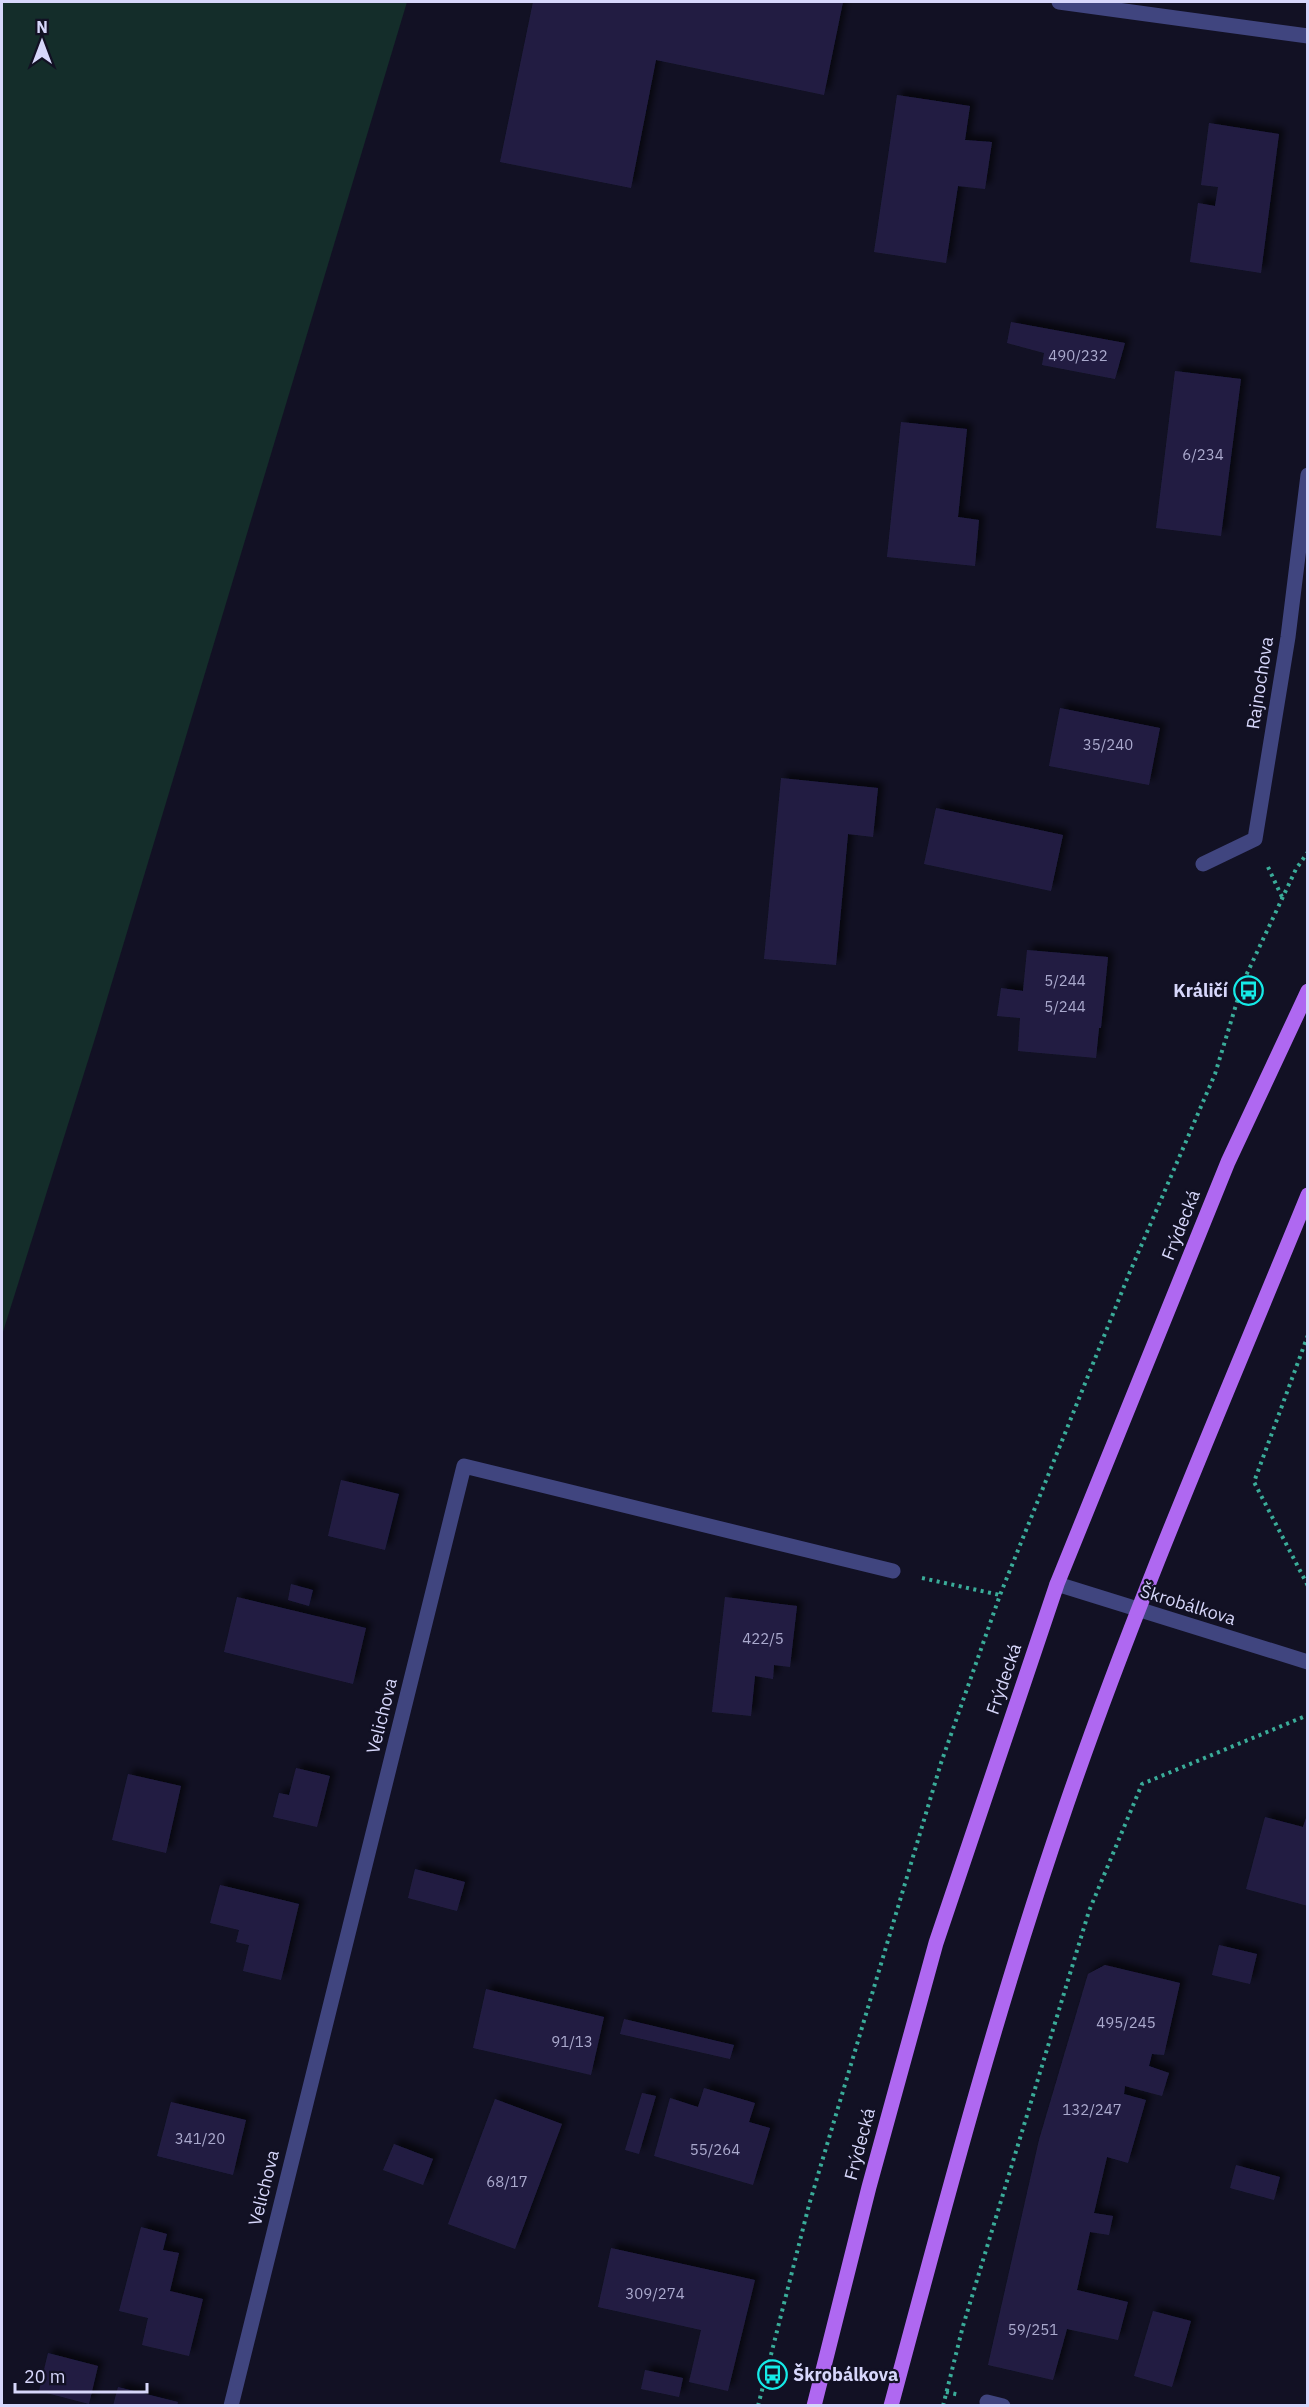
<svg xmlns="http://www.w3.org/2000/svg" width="1309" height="2407" viewBox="0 0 1309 2407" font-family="'IBM Plex Sans',sans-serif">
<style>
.green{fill:#142d2a}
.building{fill:#221f43;filter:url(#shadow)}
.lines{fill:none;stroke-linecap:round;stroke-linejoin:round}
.path{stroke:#3aac99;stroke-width:4;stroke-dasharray:3 4.5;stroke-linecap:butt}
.minor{stroke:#40457f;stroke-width:15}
.major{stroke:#af68f1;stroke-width:15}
.labels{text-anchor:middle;stroke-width:4.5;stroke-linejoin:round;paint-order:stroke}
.number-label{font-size:15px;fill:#aaa9cd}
.street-label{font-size:18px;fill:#d7d7fb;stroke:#121124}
.poi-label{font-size:18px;font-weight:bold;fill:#d7d7fb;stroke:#121124;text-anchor:end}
</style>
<defs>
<filter id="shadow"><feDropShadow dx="5.5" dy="-5.5" stdDeviation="3" flood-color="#0009"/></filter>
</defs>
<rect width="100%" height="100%" fill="#121124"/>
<path class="green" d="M2 2H407L97 1032 2 1335Z"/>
<path class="building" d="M533 2H843L824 95 656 60 631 188 500 162Z
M897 95 970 106 965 140 992 142 985 189 958 186 946 263 874 252Z
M1209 123 1279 134 1261 273 1190 262 1198 203 1215 206 1218 187 1201 185Z
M1011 322 1125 343 1115 379 1042 365 1044 353 1007 343Z
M1175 371 1241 379 1221 536 1156 528Z
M901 422 967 429 958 517 979 520 975 566 887 557Z
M1060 708 1160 728 1149 785 1049 766Z
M781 778 878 788 873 837 848 834 836 965 764 959Z
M936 808 1063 835 1051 891 924 864Z
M1027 950 1108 957 1101 1028H1099L1096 1058 1018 1051 1020 1018 997 1016 1001 988 1023 991Z
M341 1480 399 1494 385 1550 328 1536Z
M291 1584 313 1590 309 1606 288 1600Z
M237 1597 366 1628 353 1684 224 1652Z
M725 1597 797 1606 790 1667 774 1665 773 1679 755 1676 751 1716 712 1712Z
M296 1768 330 1776 317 1827 273 1817 279 1793 289 1795Z
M128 1774 181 1786 166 1853 112 1840Z
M1308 1812V1906L1246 1889 1265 1817 1303 1827Z
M415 1869 465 1882 457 1911 408 1898Z
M220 1885 299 1904 281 1980 243 1971 249 1945 236 1942 239 1930 210 1923Z
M1219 1945 1257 1954 1250 1984 1212 1975Z
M1105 1965 1180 1983 1164 2055 1152 2054 1149 2066 1169 2073 1162 2096 1125 2086 1124 2094 1146 2100 1128 2163 1107 2157 1094 2213 1113 2216 1109 2235 1090 2232 1077 2290 1128 2302 1118 2340 1067 2329 1053 2380 988 2365 1039 2140 1088 1974Z
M486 1989 604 2017 591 2075 473 2048Z
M624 2019 734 2045 730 2059 620 2034Z
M704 2088 755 2103 749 2122 770 2128 753 2185 654 2156 670 2098 698 2107Z
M642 2093 656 2096 639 2154 625 2150Z
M495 2099 562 2124 515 2249 448 2224Z
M171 2102 246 2120 233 2175 157 2156Z
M394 2144 433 2159 423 2185 383 2170Z
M1236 2165 1280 2177 1274 2200 1230 2188Z
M141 2227 167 2234 163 2250 179 2253 170 2291 203 2299 189 2356 142 2345 148 2318 119 2311Z
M611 2248 755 2280 728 2391 689 2382 701 2330 598 2307Z
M1153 2311 1191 2321 1172 2387 1134 2376Z
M48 2353 98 2366 89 2404 39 2391Z
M645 2370 683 2378 679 2397 641 2389Z
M118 2387 178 2402 177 2406H113Z"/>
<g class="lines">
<path class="path" d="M1268 867 1282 897
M1308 1335 1254 1482 1308 1586
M922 1578 1000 1595
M946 2392 960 2395
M758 2406 809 2205 941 1763 1000 1595 1129 1274 1215 1074 1243 982 1296 869 1308 852
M943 2406 963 2326 1089 1911 1142 1784 1308 1715"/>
<path class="minor" d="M1059 2 1308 36
M1203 864 1255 839 1288 637 1308 475
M1057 1584 1308 1662
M987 2402 1003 2406
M231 2406 464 1466 893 1571"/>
<path class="major" d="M814 2406 869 2187 936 1943 1057 1584 1228 1162 1308 991
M891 2406C945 2204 998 2003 1066 1806 1137 1599 1225 1398 1308 1195"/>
</g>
<defs>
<symbol id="bus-ring" viewBox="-11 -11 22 22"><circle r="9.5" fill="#121124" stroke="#15eae7" stroke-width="1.5"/><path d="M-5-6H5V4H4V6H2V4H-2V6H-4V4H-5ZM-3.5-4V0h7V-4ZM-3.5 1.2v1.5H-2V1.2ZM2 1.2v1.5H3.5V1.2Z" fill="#15eae7"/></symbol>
</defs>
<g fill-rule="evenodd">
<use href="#bus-ring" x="1232" y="974" width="33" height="33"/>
<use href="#bus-ring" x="756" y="2358" width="33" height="33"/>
</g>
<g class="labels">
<g class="number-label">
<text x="1078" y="361">490/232</text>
<text x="1203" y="460">6/234</text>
<text x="1108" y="750">35/240</text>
<text x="1065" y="986">5/244</text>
<text x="1065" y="1012">5/244</text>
<text x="763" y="1644">422/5</text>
<text x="1126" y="2028">495/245</text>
<text x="572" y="2047">91/13</text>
<text x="1092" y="2115">132/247</text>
<text x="200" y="2144">341/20</text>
<text x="715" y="2155">55/264</text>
<text x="507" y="2187">68/17</text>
<text x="655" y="2299">309/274</text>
<text x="1033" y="2335">59/251</text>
</g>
<g class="street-label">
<text transform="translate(1260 683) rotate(-81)" y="6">Rajnochova</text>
<text transform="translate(1181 1225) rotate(-68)" y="6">Frýdecká</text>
<text transform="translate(1188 1605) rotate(17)" y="6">Škrobálkova</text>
<text transform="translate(1004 1679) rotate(-71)" y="6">Frýdecká</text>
<text transform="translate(382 1716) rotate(-76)" y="6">Velichova</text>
<text transform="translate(860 2144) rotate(-75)" y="6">Frýdecká</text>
<text transform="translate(264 2188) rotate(-76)" y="6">Velichova</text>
</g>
<g class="poi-label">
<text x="1228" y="997">Králičí</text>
<text x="793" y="2381" text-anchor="start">Škrobálkova</text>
</g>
</g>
<rect width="1309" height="2407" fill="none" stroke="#d7d7fb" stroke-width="6"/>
<g transform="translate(42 42)" stroke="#121124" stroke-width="4.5" paint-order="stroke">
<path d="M0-4.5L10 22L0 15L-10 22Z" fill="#d7d7fb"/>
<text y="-9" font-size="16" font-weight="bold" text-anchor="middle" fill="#d7d7fb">N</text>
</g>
<path d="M15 2383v9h132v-9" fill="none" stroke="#d7d7fb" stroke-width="3"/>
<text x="24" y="2383" font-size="18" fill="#d7d7fb" stroke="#121124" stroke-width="4.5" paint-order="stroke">20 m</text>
</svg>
